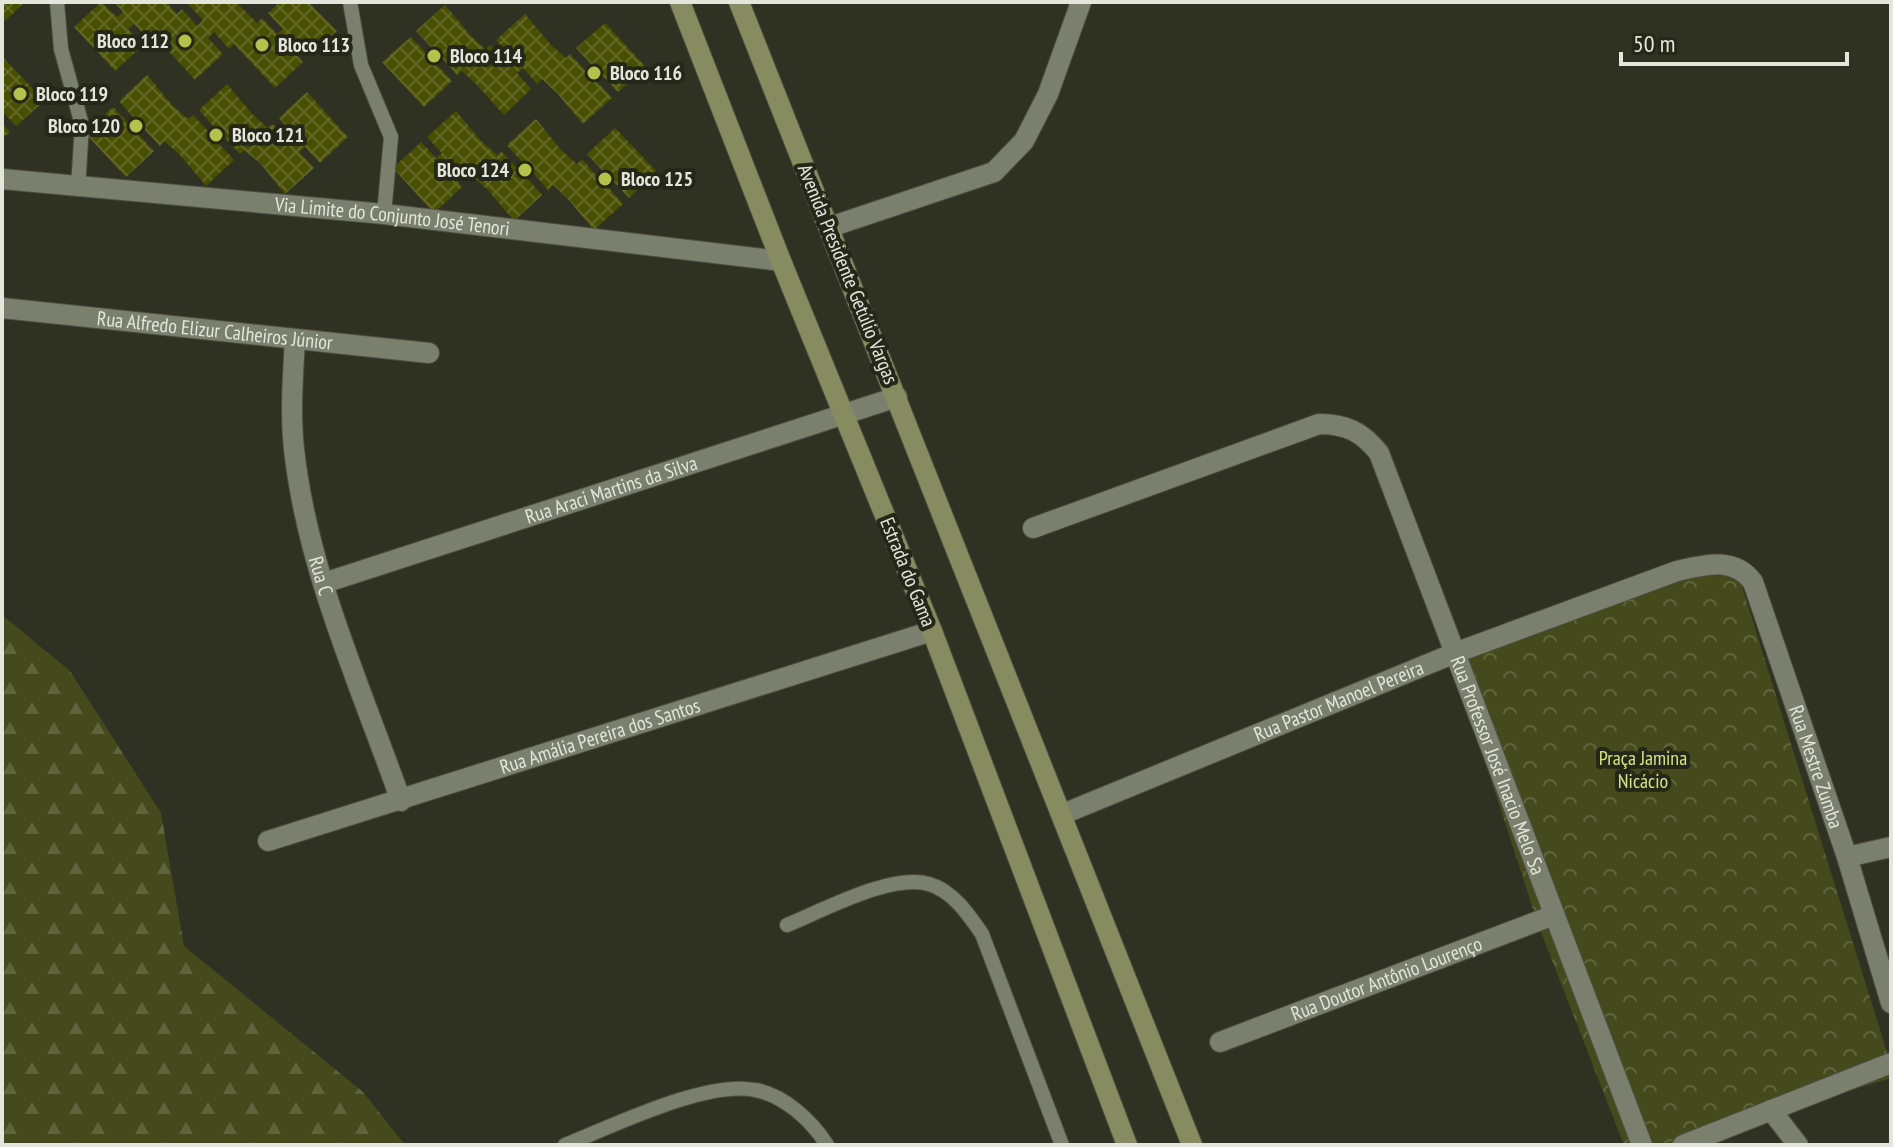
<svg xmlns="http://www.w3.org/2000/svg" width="1893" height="1147" viewBox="0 0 1893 1147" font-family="'PT Sans Narrow',sans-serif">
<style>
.forest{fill:url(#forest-firs)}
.park{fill:url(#park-crowns)}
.building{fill:url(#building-cross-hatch)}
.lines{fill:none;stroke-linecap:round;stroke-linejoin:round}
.lane-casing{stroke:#4c4e41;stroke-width:16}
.street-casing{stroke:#4c4e41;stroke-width:22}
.secondary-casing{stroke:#4c4e41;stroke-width:22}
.lane{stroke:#7b7f6d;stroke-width:14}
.street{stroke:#7b7f6d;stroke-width:20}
.secondary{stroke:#868c60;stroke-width:20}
.poi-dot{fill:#b3c24b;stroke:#252719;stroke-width:3}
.labels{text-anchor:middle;stroke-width:8;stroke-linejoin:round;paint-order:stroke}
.poi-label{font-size:20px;font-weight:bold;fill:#e4e6dc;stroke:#252719;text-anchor:start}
.street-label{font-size:20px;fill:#e4e6dc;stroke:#252719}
.park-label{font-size:20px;fill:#d6e483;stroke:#252719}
</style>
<defs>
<pattern id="forest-firs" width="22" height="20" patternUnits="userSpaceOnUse" patternTransform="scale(2)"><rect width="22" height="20" fill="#454a1d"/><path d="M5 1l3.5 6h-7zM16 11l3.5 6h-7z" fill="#60643d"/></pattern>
<pattern id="park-crowns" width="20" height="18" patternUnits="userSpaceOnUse" patternTransform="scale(2)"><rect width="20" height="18" fill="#454a1d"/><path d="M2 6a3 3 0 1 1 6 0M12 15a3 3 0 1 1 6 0" fill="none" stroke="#60643d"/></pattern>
<pattern id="building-cross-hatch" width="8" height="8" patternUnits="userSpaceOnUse" patternTransform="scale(2)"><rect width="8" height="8" fill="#484f00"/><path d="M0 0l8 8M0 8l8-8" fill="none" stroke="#626825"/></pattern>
</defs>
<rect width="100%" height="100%" fill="#2f3122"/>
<path class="forest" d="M2 615 70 671 161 813 184 946 363 1092 405 1145H2Z"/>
<path class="park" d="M1685 574 1739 577 1891 1065V1078L1675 1145H1624L1539 927 1451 657Z"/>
<path class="building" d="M2 2H25L5 21Z
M101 2 117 17 123 12 114 2H166L177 14 182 9 197 26 203 20 188 4 191 2H236L257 23 262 18 277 34 283 29 268 13 280 2H308L337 31 309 57 294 41 288 46 303 62 275 88 234 44 229 49 214 32 208 38 223 54 195 80 154 35 149 40 134 24 128 29 143 45 115 71 74 27Z
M445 5 471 36 486 50 490 45 505 61 511 56 496 40 525 14 551 45 566 58 570 54 585 70 591 64 576 48 605 23 646 67 618 92 603 76 597 82 612 98 583 124 557 93 542 79 537 84 523 68 517 73 531 89 504 115 477 85 462 71 457 75 443 59 437 65 452 81 424 107 382 62 411 37 426 53 431 47 416 31Z
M2 56 44 101 16 126 2 111Z
M147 75 173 106 188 119 193 115 208 131 213 126 199 110 227 84 253 115 268 128 273 124 287 140 293 135 279 118 307 92 348 137 320 163 305 147 299 152 314 168 285 194 260 163 244 150 240 154 225 138 219 144 234 160 206 186 180 155 164 141 160 146 145 130 139 135 154 151 126 177 85 133 113 107 128 123 134 118 119 101Z
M456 111 481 141 497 155 501 151 516 167 522 162 507 145 536 119 561 150 577 164 582 159 596 175 602 170 587 154 615 128 657 172 629 198 614 182 608 187 623 204 594 230 568 199 553 185 548 190 534 174 528 179 542 195 514 221 488 190 473 177 468 181 454 165 448 170 462 187 434 213 393 168 421 142 436 158 442 153 427 137Z
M2 123 10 132 2 139Z"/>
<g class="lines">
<defs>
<path id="lane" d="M57 2 61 49 82 125 78 188
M350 2 361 65 391 137 384 214
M787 925C822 911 891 873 929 884 953 891 969 915 982 934L1062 1145
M565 1145C613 1126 706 1080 755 1090 784 1095 812 1121 827 1145"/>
<g id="street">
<path id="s1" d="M2 179 384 214 781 261"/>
<path d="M830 227 994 172 1024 141 1048 94 1081 2"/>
<path id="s2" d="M2 308 429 353"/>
<path id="s3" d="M295 339C293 376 290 412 294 449 307 570 361 687 401 801"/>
<path id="s4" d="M1033 528 1319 424C1347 424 1362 432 1379 453L1642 1145"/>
<path id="s5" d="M324 583 897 397"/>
<path id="s6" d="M1063 814 1455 653 1677 571C1704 565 1734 556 1753 582L1847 857 1891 1003"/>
<path id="s7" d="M268 841 932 631"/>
<path d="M1847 857 1891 847"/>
<path id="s8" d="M1220 1042 1554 915"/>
<path d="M1771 1110 1798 1145"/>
<path d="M1683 1145 1891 1063"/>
</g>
<path id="secondary" d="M680 2 781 261 932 631 1127 1145
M739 2 1192 1145"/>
</defs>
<use href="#lane" class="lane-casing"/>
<use href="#street" class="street-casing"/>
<use href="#secondary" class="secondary-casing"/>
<use href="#lane" class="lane"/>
<use href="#street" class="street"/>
<use href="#secondary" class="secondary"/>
</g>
<g class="poi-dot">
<circle cx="185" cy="41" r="8"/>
<circle cx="262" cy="45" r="8"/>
<circle cx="434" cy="56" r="8"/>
<circle cx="594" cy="73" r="8"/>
<circle cx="20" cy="94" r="8"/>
<circle cx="136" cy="126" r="8"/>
<circle cx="216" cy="135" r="8"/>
<circle cx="525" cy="170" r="8"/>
<circle cx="605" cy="179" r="8"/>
</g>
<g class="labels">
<g class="poi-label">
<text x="169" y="48" text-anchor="end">Bloco 112</text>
<text x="278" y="52">Bloco 113</text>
<text x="450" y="63">Bloco 114</text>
<text x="610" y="80">Bloco 116</text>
<text x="36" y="101">Bloco 119</text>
<text x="120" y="133" text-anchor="end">Bloco 120</text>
<text x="232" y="142">Bloco 121</text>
<text x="509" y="177" text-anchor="end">Bloco 124</text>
<text x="621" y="186">Bloco 125</text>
</g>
<g class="street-label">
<text dy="7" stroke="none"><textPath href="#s1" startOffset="392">Via Limite do Conjunto José Tenori</textPath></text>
<text transform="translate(848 274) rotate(68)" y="7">Avenida Presidente Getúlio Vargas</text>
<text dy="7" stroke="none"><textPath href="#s2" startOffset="214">Rua Alfredo Elizur Calheiros Júnior</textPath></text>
<text dy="7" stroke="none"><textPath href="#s5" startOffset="302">Rua Araci Martins da Silva</textPath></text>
<text transform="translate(908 572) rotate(68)" y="7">Estrada do Gama</text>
<text dy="7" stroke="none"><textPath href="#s3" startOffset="240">Rua C</textPath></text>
<text dy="7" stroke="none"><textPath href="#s6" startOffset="298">Rua Pastor Manoel Pereira</textPath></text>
<text dy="7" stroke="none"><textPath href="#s7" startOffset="348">Rua Amália Pereira dos Santos</textPath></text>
<text dy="7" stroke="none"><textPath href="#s4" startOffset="708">Rua Professor José Inacio Melo Sa</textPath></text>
<text dy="7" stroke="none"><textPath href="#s6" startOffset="938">Rua Mestre Zumba</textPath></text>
<text dy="7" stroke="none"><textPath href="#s8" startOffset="178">Rua Doutor Antônio Lourenço</textPath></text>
</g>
<g class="park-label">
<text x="1643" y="765">Praça Jamina<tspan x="1643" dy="23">Nicácio</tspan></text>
</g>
</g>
<rect width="1893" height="1147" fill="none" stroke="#e4e6dc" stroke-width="8"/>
<path d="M1621 52v12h226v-12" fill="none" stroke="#e4e6dc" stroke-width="4"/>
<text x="1633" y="52" font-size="24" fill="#e4e6dc" stroke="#252719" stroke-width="6" paint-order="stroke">50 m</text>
</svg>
